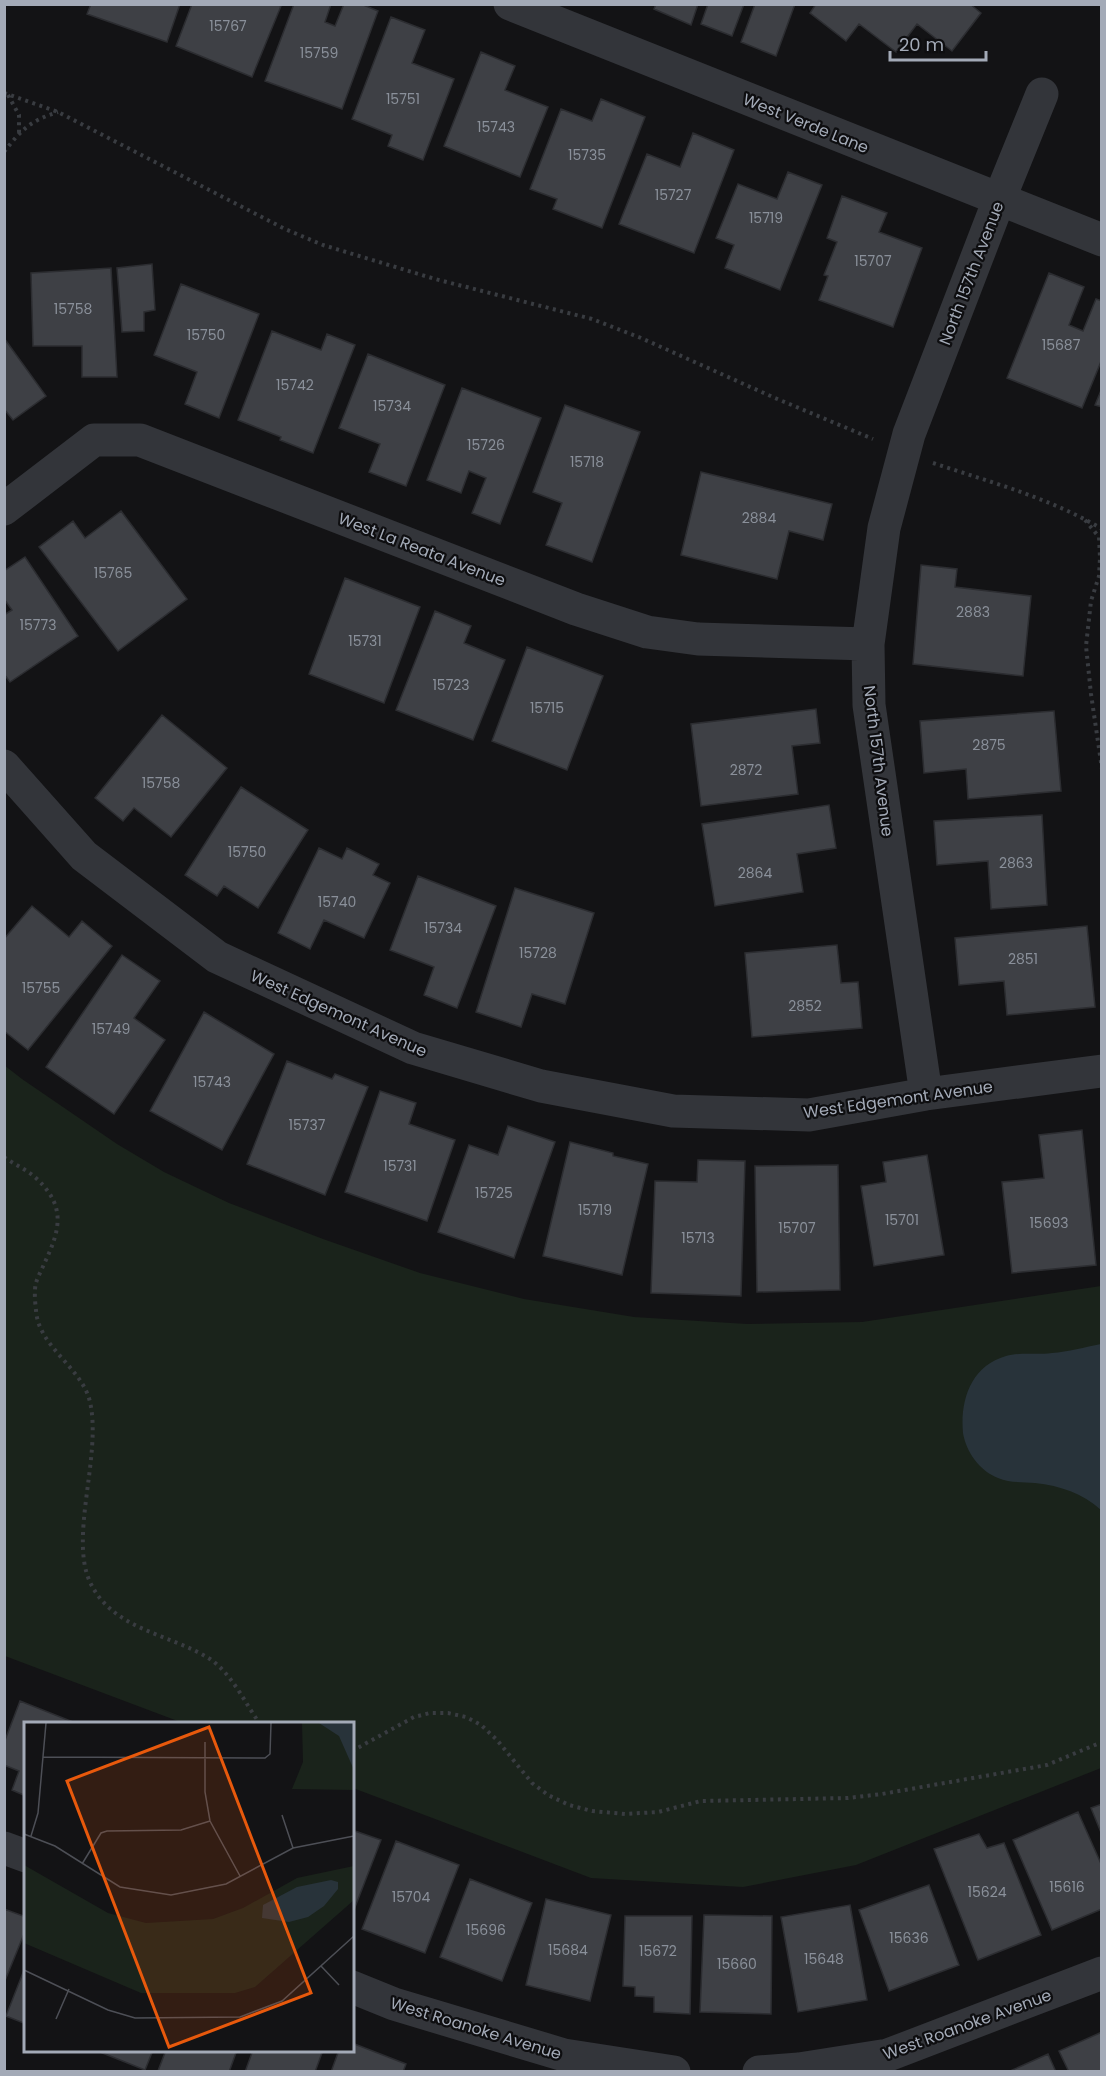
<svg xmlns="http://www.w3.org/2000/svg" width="1106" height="2076" viewBox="0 0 1106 2076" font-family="Poppins,sans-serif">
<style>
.green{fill:#1a231b}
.water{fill:#28333a}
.building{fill:#3e4045;stroke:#2c2d31;stroke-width:1.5}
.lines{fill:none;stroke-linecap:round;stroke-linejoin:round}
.path{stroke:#393c41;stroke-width:4;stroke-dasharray:3 4.5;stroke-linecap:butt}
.street{stroke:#33353a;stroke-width:33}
.labels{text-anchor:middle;stroke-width:4.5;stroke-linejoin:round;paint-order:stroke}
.number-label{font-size:14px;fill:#8a909a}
.street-label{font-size:16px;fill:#a3aab7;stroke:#0e0e10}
.inset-road{fill:none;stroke:#4d4f56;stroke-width:1.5}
.view{fill:#e8590c;fill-opacity:0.15;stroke:#e8590c;stroke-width:3}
.inset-edge{fill:none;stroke:#a3aab7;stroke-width:3}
</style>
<rect width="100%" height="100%" fill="#131315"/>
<path class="green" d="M4 1065 22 1079 117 1144 164 1172 229 1203 323 1239 420 1273 524 1299 634 1317 747 1324 862 1322 1101 1286V1768L856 1865 743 1887 591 1878 353 1788 352 1724 183 1723 5 1656Z"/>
<path class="water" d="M1101 1344V1510C1082 1493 1061 1486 1035 1483 1023 1482 1010 1483 998 1478 980 1471 966 1452 963 1433 960 1400 971 1366 1006 1356 1020 1352 1037 1355 1052 1353 1068 1352 1085 1347 1101 1344Z"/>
<path class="building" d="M91 4H180L167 42 87 14Z
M192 4H276L281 6 252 77 176 46Z
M294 4H331L325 22 335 26 344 4H361L378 11 342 109 265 81Z
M656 4H698L691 25 654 9Z
M708 4H744L732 36 701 24Z
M755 4H795L776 56 741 42Z
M816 4H970L981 13 952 51 917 24 896 52 859 24 846 41 810 13Z
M391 17 425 30 412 63 454 79 423 160 388 146 392 135 352 119Z
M481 52 515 66 505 90 548 107 520 177 444 146Z
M601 99 645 117 602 228 553 209 557 199 530 189 561 109 592 121Z
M693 133 734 150 694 253 619 224 647 154 680 167Z
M788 172 822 185 780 290 725 268 734 245 716 238 738 184 777 199Z
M842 196 887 213 879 232 922 248 893 327 819 300 828 276 824 275 837 242 827 238Z
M152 264 155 310 144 312V331L122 332 117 268Z
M111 268 117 377H82V346H33L31 273Z
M1049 273 1084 287 1069 325 1083 331 1096 299 1102 301V359L1082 408 1007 378Z
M181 284 259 314 219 418 185 404 197 372 154 355Z
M272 331 321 350 327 334 355 345 313 453 280 440 281 437 238 420Z
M4 338 46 396 13 420 4 409Z
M368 354 445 385 406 486 369 472 380 444 339 428Z
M462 388 541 418 500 524 472 513 486 478 469 471 461 493 427 480Z
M1102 388V407L1095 405Z
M565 405 640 432 592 562 546 545 562 503 533 492Z
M701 472 832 504 823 540 789 531 777 579 681 555Z
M121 511 187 599 118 651 39 547 73 521 85 538Z
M25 557 78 636 10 682 4 674V615L12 610 4 599V571Z
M921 565 957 569 955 587 1031 596 1023 676 913 664Z
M345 578 420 607 384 703 309 674Z
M435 611 471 626 464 643 505 660 473 740 396 710Z
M527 647 603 676 567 770 492 741Z
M816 709 820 743 792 746 798 794 701 806 691 724Z
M1054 711 1061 791 968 799 966 769 924 773 920 721Z
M162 715 227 768 171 837 134 808 123 821 95 798Z
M241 787 308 830 258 908 224 886 217 896 185 875Z
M829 805 836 848 797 854 803 892 715 906 702 824Z
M1042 815 1047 905 991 909 988 861 937 865 934 821Z
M319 848 342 859 347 848 379 864 373 875 390 883 364 938 324 920 310 949 278 933Z
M418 876 496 906 457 1008 424 995 434 967 390 950Z
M515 888 594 913 565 1004 532 994 521 1027 476 1012Z
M32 906 69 937 82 921 112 946 28 1050 4 1031V939Z
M1087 926 1095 1007 1007 1015 1004 981 959 985 955 938Z
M837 945 841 983 858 982 862 1028 752 1037 745 953Z
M122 955 160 981 134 1018 165 1040 114 1114 46 1067Z
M204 1012 274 1054 222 1150 150 1111Z
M287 1061 332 1079 335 1074 368 1087 325 1195 247 1164Z
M380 1091 416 1103 409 1124 455 1140 427 1221 345 1192Z
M508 1126 555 1142 514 1258 438 1232 469 1145 498 1155Z
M1082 1130 1096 1265 1012 1273 1002 1182 1044 1178 1039 1135Z
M570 1142 613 1153V1156L648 1164 622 1275 543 1256Z
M927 1155 944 1255 874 1266 861 1186 886 1182 883 1162Z
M698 1160 745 1161 741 1296 651 1293 655 1181 697 1182Z
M838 1165 840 1290 757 1292 755 1166Z
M20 1701 78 1724H26V1796L12 1790 19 1771 4 1765V1743Z
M1102 1804V1835L1091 1808Z
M1078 1812 1102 1866V1909L1052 1930 1013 1840Z
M352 1830 381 1840 352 1915Z
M979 1834 987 1848 1004 1843 1041 1935 978 1960 934 1849Z
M396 1841 459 1865 425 1953 362 1929Z
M470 1879 532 1903 502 1981 440 1957Z
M929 1885 959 1965 889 1991 859 1910Z
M546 1899 611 1915 590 2001 526 1985Z
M850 1905 867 2000 798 2012 781 1917Z
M4 1909 26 1917V1929L4 1983Z
M704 1915 772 1916 771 2014 700 2012Z
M625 1916H692L690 2014 654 2012V1997L635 1996V1987L623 1986Z
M26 1965V2024L6 2016Z
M1102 2032V2072H1069L1059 2051Z
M352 2043 406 2064 403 2072H331L339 2050H352Z
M95 2050H153L145 2070Z
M166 2050H237L229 2072H160L158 2071Z
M253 2050H323L315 2072H245Z
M1048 2054 1056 2072H1008Z"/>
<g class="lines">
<path class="path" d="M4 93 58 112 285 229 323 245 435 279 592 319 641 338 775 398 873 439
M8 95 19 115V133
M4 152C22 129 30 121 58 112
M933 463C990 482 1050 498 1102 529
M1085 520 1099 537 1100 558 1099 576 1091 601 1086 646 1091 694 1102 769
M4 1157C15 1165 28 1170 38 1180 66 1207 60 1230 45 1262 42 1269 38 1276 36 1283 34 1290 35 1302 36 1310 38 1347 82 1367 90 1402 102 1455 69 1537 90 1582 112 1630 171 1634 210 1659 232 1674 245 1703 260 1724
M352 1751 414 1717 430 1713H448L466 1717 481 1725 497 1740 532 1783 548 1795 569 1805 592 1811 625 1814 658 1812 701 1801 848 1798 882 1794 1047 1765 1102 1742"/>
<path class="street" d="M510 4 1102 240
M4 509 94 440H140L576 609 647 632 698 639 868 644
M4 766 84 856 217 957 413 1048 541 1086 673 1111 809 1115 926 1094 1102 1071
M926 1094 869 705 868 644 884 528 909 434 999 200 1042 94
M4 1848 26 1856
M352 1987 394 2004 564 2055 674 2072
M759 2072 799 2069 888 2055 1102 1973"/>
</g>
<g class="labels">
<g class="number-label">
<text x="228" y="31">15767</text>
<text x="319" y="58">15759</text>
<text x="403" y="104">15751</text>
<text x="496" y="132">15743</text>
<text x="587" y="160">15735</text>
<text x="673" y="200">15727</text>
<text x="766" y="223">15719</text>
<text x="873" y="266">15707</text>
<text x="73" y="314">15758</text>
<text x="206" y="340">15750</text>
<text x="1061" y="350">15687</text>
<text x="295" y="390">15742</text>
<text x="392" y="411">15734</text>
<text x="486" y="450">15726</text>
<text x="587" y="467">15718</text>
<text x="759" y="523">2884</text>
<text x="113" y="578">15765</text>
<text x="973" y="617">2883</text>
<text x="38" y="630">15773</text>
<text x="365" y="646">15731</text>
<text x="451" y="690">15723</text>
<text x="547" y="713">15715</text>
<text x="989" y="750">2875</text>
<text x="746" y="775">2872</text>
<text x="161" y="788">15758</text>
<text x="247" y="857">15750</text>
<text x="1016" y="868">2863</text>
<text x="755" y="878">2864</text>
<text x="337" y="907">15740</text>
<text x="443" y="933">15734</text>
<text x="538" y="958">15728</text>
<text x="1023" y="964">2851</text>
<text x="41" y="993">15755</text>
<text x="805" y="1011">2852</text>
<text x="111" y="1034">15749</text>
<text x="212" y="1087">15743</text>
<text x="307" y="1130">15737</text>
<text x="400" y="1171">15731</text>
<text x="494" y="1198">15725</text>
<text x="595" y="1215">15719</text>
<text x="902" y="1225">15701</text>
<text x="1049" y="1228">15693</text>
<text x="797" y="1233">15707</text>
<text x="698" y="1243">15713</text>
<text x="1067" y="1892">15616</text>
<text x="987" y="1897">15624</text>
<text x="411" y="1902">15704</text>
<text x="486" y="1935">15696</text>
<text x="909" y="1943">15636</text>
<text x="568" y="1955">15684</text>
<text x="658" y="1956">15672</text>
<text x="824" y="1964">15648</text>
<text x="737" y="1969">15660</text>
</g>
<g class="street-label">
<text transform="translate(806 123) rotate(22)" y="6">West Verde Lane</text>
<text transform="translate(971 273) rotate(-69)" y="6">North 157th Avenue</text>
<text transform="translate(422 549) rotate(21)" y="6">West La Reata Avenue</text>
<text transform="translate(879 761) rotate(83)" y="6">North 157th Avenue</text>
<text transform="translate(339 1013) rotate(24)" y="6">West Edgemont Avenue</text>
<text transform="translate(898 1099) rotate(-8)" y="6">West Edgemont Avenue</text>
<text transform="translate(967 2024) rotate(-20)" y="6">West Roanoke Avenue</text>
<text transform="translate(476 2028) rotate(17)" y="6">West Roanoke Avenue</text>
</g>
</g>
<g transform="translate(24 1722)">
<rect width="330" height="330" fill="#131315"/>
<path d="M278 1H330V68L268 67 279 40ZM0 143 84 191 122 201 189 197 219 186 273 156 330 144V178L231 265 211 271H117L0 221Z" fill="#1a231b"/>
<path d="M295 1H330V48L315 14ZM307 158 314 160V167L300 184 284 195 265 200 238 196 239 183 273 165Z" fill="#28333a"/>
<path class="inset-road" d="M181 20V70L186 99 216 154M19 35 241 36 246 32 247 1M258 93 269 126M0 112 31 124 96 165 147 173 202 162 269 126 330 114M7 114 14 91 22 1M58 142 77 111 83 109 157 108 186 99M297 244 315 263M0 248 84 288 111 296 216 295 258 279 330 214M32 297 45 267"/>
<path class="view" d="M185 5 287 271 145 325 43 59Z"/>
<rect width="330" height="330" class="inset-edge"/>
</g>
<rect width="1106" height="2076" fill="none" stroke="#a3aab7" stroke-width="12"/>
<path d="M890 51v9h96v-9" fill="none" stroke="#a3aab7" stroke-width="3"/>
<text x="899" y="51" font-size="18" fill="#a3aab7" stroke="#0e0e10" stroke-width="4.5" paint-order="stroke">20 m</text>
</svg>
